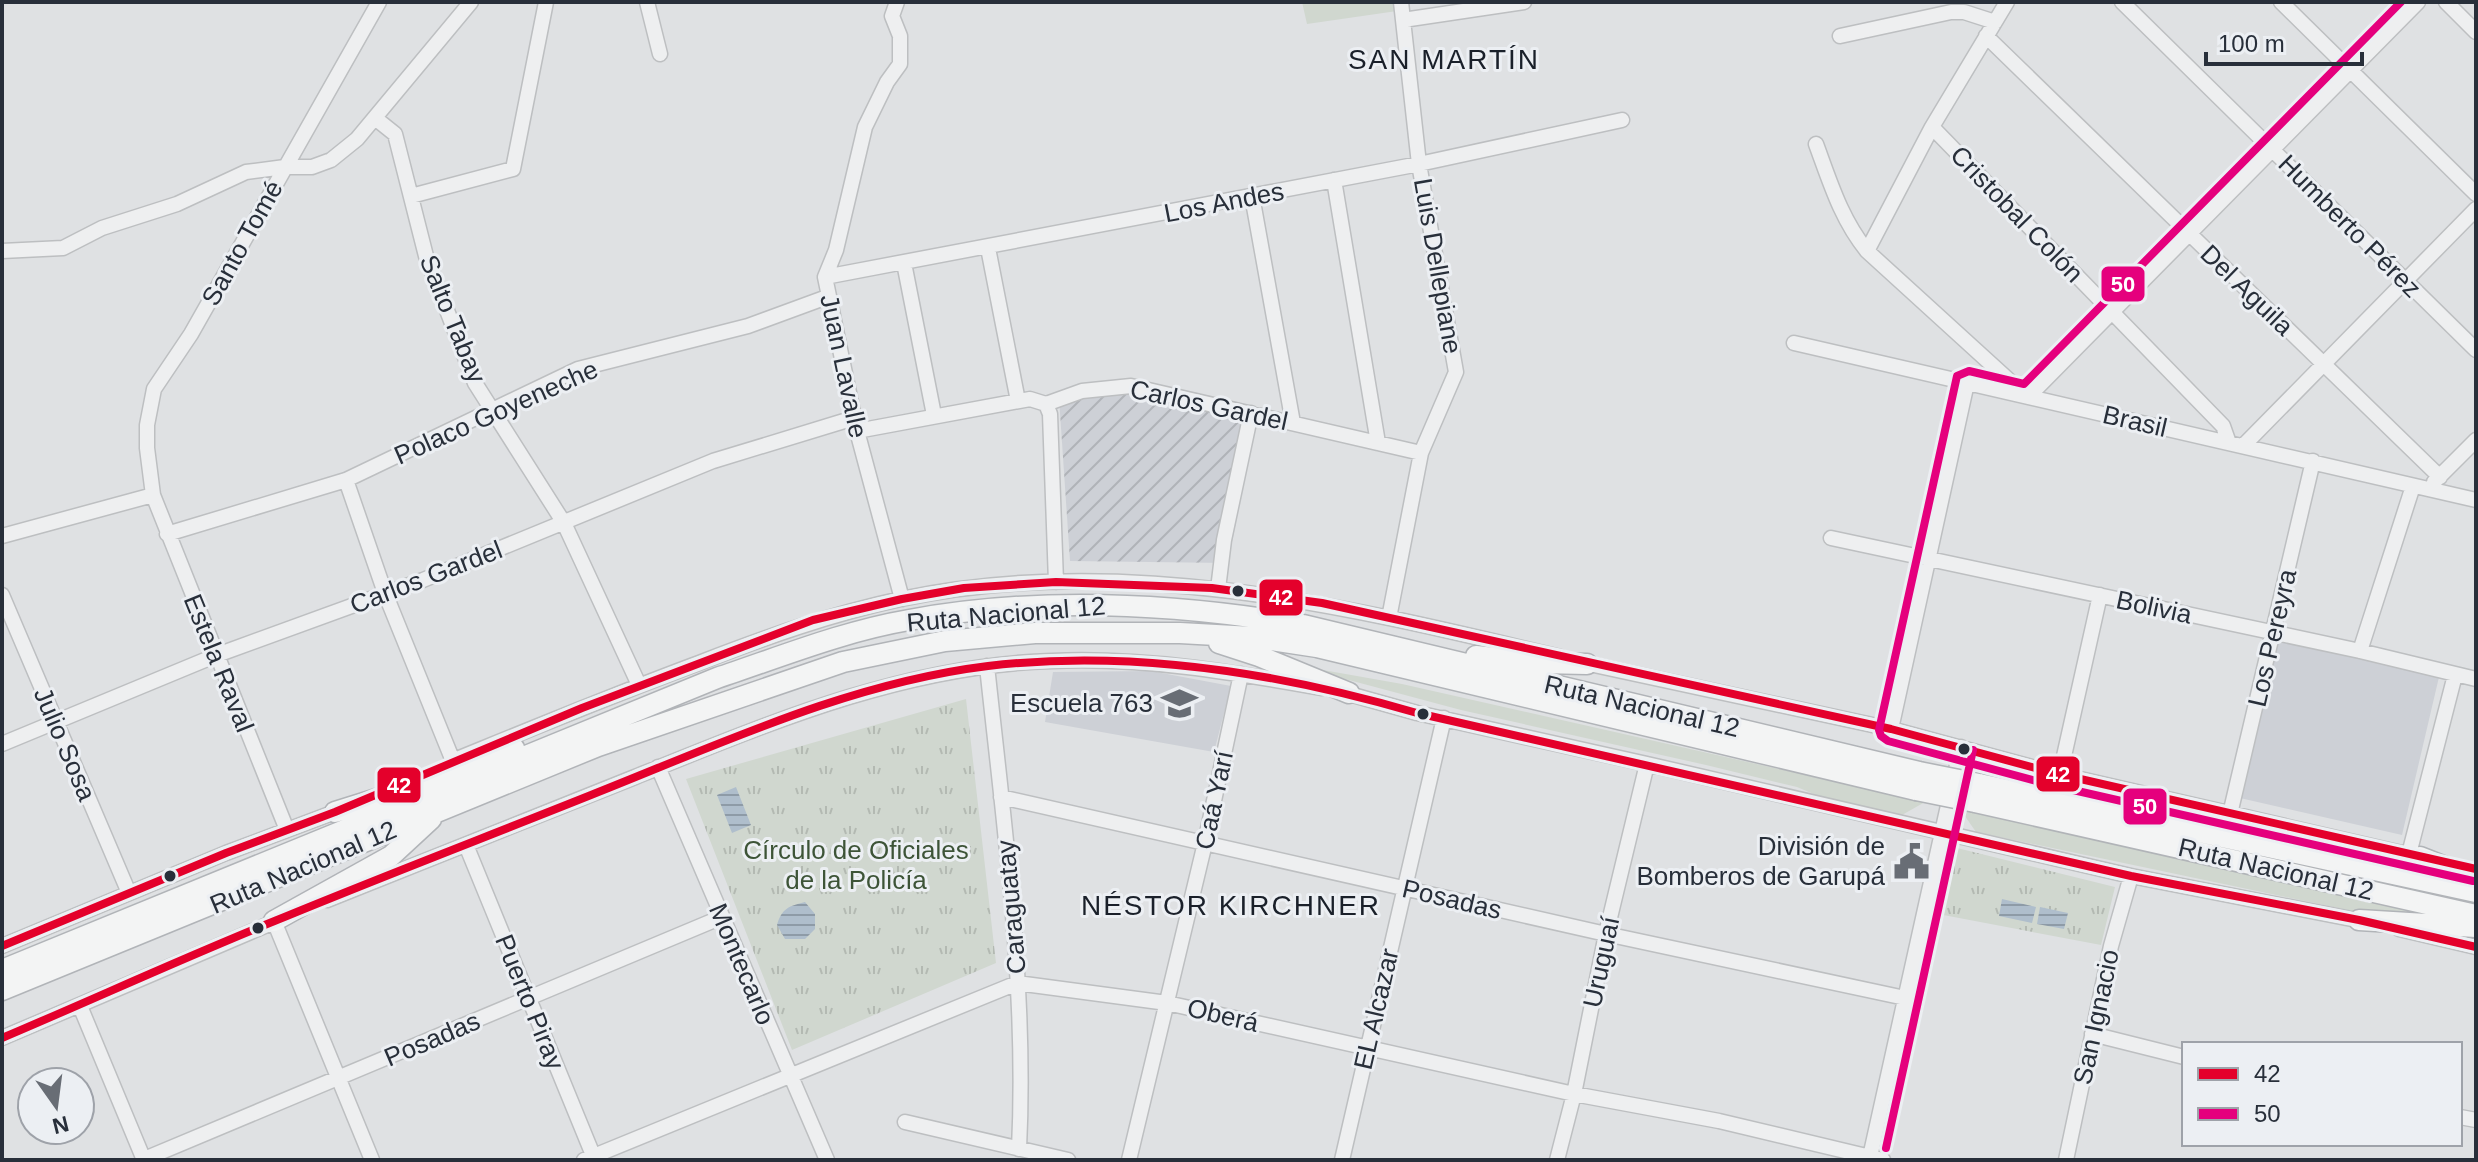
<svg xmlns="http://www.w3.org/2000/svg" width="2478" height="1162" viewBox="0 0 2478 1162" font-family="Helvetica,sans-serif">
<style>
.built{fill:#cdd0d6}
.industrial{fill:url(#industrial-furrows)}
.green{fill:#d0d7cf}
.park{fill:url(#park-tufts)}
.water{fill:url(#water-rules)}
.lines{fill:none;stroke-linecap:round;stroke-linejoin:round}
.minor-casing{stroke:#bdbfc1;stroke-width:17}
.highway-casing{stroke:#b1b4b8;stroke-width:23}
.minor{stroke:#eeeff0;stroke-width:14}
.highway{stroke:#f3f4f4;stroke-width:20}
.highway-bridge-casing{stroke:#b1b4b8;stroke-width:23;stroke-linecap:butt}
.highway-bridge{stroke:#f3f4f4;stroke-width:20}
.bus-1-casing{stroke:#eceff3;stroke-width:14}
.bus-2-casing{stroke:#eceff3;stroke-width:14}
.bus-1{stroke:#e4002b;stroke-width:8}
.bus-2{stroke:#e5007d;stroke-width:8}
.bus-dot{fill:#282f3a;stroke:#eceff3;stroke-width:3}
.labels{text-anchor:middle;stroke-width:6;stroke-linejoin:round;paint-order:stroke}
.street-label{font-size:26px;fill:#282f3a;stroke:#eceff3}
.poi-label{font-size:26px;fill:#282f3a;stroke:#eceff3;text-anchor:end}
.park-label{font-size:26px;fill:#3d5437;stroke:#eceff3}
.neighbourhood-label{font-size:28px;letter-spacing:2px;fill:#1a202a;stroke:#eceff3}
.line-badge{stroke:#eceff3;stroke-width:3}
.badge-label{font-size:22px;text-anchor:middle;font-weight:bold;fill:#fff}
</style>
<defs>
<pattern id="industrial-furrows" width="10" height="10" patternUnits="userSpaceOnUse" patternTransform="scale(2)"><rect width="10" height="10" fill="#cdd0d6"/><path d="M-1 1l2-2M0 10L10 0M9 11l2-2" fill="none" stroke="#b0b3b8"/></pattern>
<pattern id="park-tufts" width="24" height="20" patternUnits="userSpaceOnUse" patternTransform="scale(2)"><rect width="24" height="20" fill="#d0d7cf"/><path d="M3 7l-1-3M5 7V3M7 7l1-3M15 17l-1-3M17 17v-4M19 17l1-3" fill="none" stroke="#b3b9b2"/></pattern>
<pattern id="water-rules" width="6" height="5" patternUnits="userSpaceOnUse" patternTransform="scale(2)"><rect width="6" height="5" fill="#afbecc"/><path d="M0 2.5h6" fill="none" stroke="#8e9ba7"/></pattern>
</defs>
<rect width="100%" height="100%" fill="#dfe1e3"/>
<path class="built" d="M2277 640 2439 677 2402 835 2240 798Z
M1151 671 1231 686 1214 752 1045 722 1053 672Z"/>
<path class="industrial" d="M1124 392 1256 419 1228 563 1070 561 1059 398Z"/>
<path class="green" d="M1302 2H1395L1397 11 1307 24Z
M1289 664 1402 684 1925 802 1902 815 1816 795 1797 787 1706 765 1461 710Z
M1960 809 2434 916 2386 918 1976 832Z"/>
<path class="park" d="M966 699 996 963 792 1050 686 779Z
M1953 847 2115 887 2101 945 1938 914Z"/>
<path class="water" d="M736 787 751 825 732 833 717 795Z
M2002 899 2036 907 2032 923 1999 916Z
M805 902 815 914V929L805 939H785L777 925C782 908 789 906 805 902Z
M2040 907 2068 913 2064 929 2037 924Z"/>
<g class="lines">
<defs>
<path id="minor" d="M647 2 660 54
M897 2 892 16 900 36V64L887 82 865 127 836 250 825 277 857 431 902 599
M2122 2 2476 350
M2281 2 2476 194
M2446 2 2476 32
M1403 20 1524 2
M1840 36 1951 12H1964L1995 22
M1986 36 2440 477
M375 118 395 134 426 256 475 383 564 523 639 685
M1932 127 2223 426 2229 443
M1816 144C1830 182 1841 219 1867 251L2024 394
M1334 180 1378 443
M411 196 513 169 546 2
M1252 196 1293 423
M988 248 1018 401
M2 251 63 248 102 228 177 204 246 172 285 167H312L331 160 357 139 471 2
M1867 251 1932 127 2007 2
M904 263 934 415
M825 277 1419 164 1622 120
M1794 343 2476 500
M2028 397 2418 2
M1046 404 1050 414 1056 582
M857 431 1030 399 1046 404 1082 391 1131 386 1421 453
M2243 446 2476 209
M346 480 385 593 453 761
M2434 482 2476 440
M167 534 346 480 578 369 748 326 827 297
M2 536 153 495
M1831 538 2360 651 2476 679
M1218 589 1224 540 1251 413
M2 595 129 893
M1389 618 1421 453 1456 372 1419 164 1401 2
M2360 651 2413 486
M1580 662 1891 729 2054 773 2428 859
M987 666C1004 826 1027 988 1019 1149
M1342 692 1417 713 1647 764 2131 876 2367 922
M1891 729 1967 383
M2 744 217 655 423 580 713 461 854 418
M457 759C538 726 618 693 699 663 766 637 831 614 901 599 1122 552 1346 606 1560 657
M658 767 827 1160
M2060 774 2100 595
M1001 797 1606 934 1905 998
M2230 814 2313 461
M287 830 153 495 147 448V425L154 389 191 334 379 2
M466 845 595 1160
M2409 854 2455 675
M327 900C429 859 532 818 635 777 769 723 905 665 1052 661 1143 657 1232 672 1321 688
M274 921 372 1160
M2399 929 2476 947
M2 946 226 853 343 809
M80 1006 144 1160
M2092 1034 2184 1057
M2 1038 281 919
M2460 1117 2476 1120
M905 1122 1068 1160
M1870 1157 1961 747
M142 1160 722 917
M584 1160 1017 983 1167 1003 1574 1094 1719 1121 1883 1160
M1129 1160 1205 843 1241 674
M1342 1160 1444 718
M1557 1160 1574 1094 1606 934 1647 764
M2066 1160 2111 946 2131 876"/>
<path id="highway" d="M1219 643 1259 656 1349 693
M1476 656 1540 663 1587 664
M1979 784 2476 892
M1975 802 2476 915
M335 812 383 797 514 748
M2420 857 2476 879
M2359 920 2476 927
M274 921 391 856 431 819
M2 970 717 678C780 657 844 631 909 620 1039 596 1174 603 1303 625L1919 772
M2 990 598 746 843 662 945 641 1035 633H1180L1252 637 1317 647 1916 790"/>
</defs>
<use href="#minor" class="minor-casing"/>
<use href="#highway" class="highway-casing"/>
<use href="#minor" class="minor"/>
<use href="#highway" class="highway"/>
<defs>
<path id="highway-bridge" d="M1919 772 1979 784
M1916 790 1975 802"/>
</defs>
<use href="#highway-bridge" class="highway-bridge-casing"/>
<use href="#highway-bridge" class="highway-bridge"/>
<defs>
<path id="bus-1" d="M2 946 226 853 335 812 582 708 813 620 902 599 964 588 1056 582 1212 588 1322 603 1891 729 2054 773 2476 869
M2 1038C94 999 185 957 277 920 381 877 486 837 591 795 720 744 849 683 988 666 1131 649 1280 673 1417 713L2131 876 2359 920 2476 947"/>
<path id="bus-2" d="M2401 2 2024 384 1969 371 1957 376 1879 730 1881 736 1888 741 2051 785 2473 881
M1886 1148 1973 750"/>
</defs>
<use href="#bus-1" class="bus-1-casing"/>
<use href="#bus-2" class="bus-2-casing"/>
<use href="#bus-1" class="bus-1"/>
<use href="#bus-2" class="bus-2"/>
</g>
<defs>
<symbol id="school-bare" viewBox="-9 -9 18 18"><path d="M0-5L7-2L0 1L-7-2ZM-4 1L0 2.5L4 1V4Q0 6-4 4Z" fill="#686d75" stroke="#eceff3" stroke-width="2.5" paint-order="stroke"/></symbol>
<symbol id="civic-bare" viewBox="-9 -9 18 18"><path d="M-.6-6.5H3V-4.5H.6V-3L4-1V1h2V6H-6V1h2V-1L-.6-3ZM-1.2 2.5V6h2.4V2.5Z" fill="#686d75" stroke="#eceff3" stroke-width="2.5" paint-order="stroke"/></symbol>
</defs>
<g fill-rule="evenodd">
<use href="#school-bare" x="1154" y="678" width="51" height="51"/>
<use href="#civic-bare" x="1886" y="836" width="51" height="51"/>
</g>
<g class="bus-dot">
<circle cx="1238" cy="591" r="7"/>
<circle cx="1423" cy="714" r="7"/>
<circle cx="1964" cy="749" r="7"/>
<circle cx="170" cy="876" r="7"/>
<circle cx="258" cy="928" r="7"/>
</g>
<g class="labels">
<g class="street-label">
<text transform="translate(1224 202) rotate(-11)" y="9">Los Andes</text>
<text transform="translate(2017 214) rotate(46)" y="9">Cristobal Colón</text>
<text transform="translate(2350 226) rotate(45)" y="9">Humberto Pérez</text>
<text transform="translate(242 243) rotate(-61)" y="9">Santo Tomé</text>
<text transform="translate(1438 266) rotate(80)" y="9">Luis Dellepiane</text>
<text transform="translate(2247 290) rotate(44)" y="9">Del Aguila</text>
<text transform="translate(453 319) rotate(68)" y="9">Salto Tabay</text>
<text transform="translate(844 366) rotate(78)" y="9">Juan Lavalle</text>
<text transform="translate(1209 405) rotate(12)" y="9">Carlos Gardel</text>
<text transform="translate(496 412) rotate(-24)" y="9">Polaco Goyeneche</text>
<text transform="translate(2135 421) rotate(13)" y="9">Brasil</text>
<text transform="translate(426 577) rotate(-21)" y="9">Carlos Gardel</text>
<text transform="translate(2154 607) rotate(12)" y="9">Bolivia</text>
<text transform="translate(1006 614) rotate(-5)" y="9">Ruta Nacional 12</text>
<text transform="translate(2272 638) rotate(-77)" y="9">Los Pereyra</text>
<text transform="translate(219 663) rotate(68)" y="9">Estela Raval</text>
<text transform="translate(1642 706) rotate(13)" y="9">Ruta Nacional 12</text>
<text transform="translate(65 744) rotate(67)" y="9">Julio Sosa</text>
<text transform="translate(1214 800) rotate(-78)" y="9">Caá Yarí</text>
<text transform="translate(303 867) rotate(-23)" y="9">Ruta Nacional 12</text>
<text transform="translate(2276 869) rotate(13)" y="9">Ruta Nacional 12</text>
<text transform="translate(1452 899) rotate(13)" y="9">Posadas</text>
<text transform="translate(1011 907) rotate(-95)" y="9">Caraguatay</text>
<text transform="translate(1601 962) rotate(-78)" y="9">Uruguaí</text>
<text transform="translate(742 964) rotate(67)" y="9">Montecarlo</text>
<text transform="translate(530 1002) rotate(68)" y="9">Puerto Piray</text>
<text transform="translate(1376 1009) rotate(-77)" y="9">EL Alcazar</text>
<text transform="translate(1223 1015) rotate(13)" y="9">Oberá</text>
<text transform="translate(2096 1017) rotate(-78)" y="9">San Ignacio</text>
<text transform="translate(432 1039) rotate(-23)" y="9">Posadas</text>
</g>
<g class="poi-label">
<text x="1153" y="712">Escuela 763</text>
<text x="1885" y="855">División de<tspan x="1885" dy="30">Bomberos de Garupá</tspan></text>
</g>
<g class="park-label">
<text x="856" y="859">Círculo de Oficiales<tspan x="856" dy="30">de la Policía</tspan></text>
</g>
<g class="neighbourhood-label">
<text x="1444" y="69">SAN MARTÍN</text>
<text x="1231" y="915">NÉSTOR KIRCHNER</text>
</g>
</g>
<g class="line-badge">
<rect x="2100" y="265" width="46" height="38" rx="8" fill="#e5007d"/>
<rect x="1258" y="578" width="46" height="39" rx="8" fill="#e4002b"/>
<rect x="2035" y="755" width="46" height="38" rx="8" fill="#e4002b"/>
<rect x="376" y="766" width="46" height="38" rx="8" fill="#e4002b"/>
<rect x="2122" y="787" width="46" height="39" rx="8" fill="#e5007d"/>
</g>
<g class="badge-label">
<text x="2123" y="292">50</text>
<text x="1281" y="605">42</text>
<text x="2058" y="782">42</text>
<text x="399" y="793">42</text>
<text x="2145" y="814">50</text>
</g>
<rect width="2478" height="1162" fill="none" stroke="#282f3a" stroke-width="8"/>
<rect x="2182" y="1042" width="280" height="104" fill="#eceff3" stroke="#9ea2a9" stroke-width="2"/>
<rect x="2198" y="1068" width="40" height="12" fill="#e4002b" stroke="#9ea2a9" stroke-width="2"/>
<text x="2254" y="1082" font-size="24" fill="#282f3a">42</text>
<rect x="2198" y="1108" width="40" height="12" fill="#e5007d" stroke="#9ea2a9" stroke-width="2"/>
<text x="2254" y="1122" font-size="24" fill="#282f3a">50</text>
<g transform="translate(56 1106) rotate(166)"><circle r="38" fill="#eceff3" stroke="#9ea2a9" stroke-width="2"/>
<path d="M0-6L14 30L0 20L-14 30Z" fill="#686d75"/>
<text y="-12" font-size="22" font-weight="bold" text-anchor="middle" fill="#282f3a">N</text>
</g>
<path d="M2206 52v12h156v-12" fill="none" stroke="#282f3a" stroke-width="4"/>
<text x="2218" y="52" font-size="24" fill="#282f3a" stroke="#eceff3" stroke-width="6" paint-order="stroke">100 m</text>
</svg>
